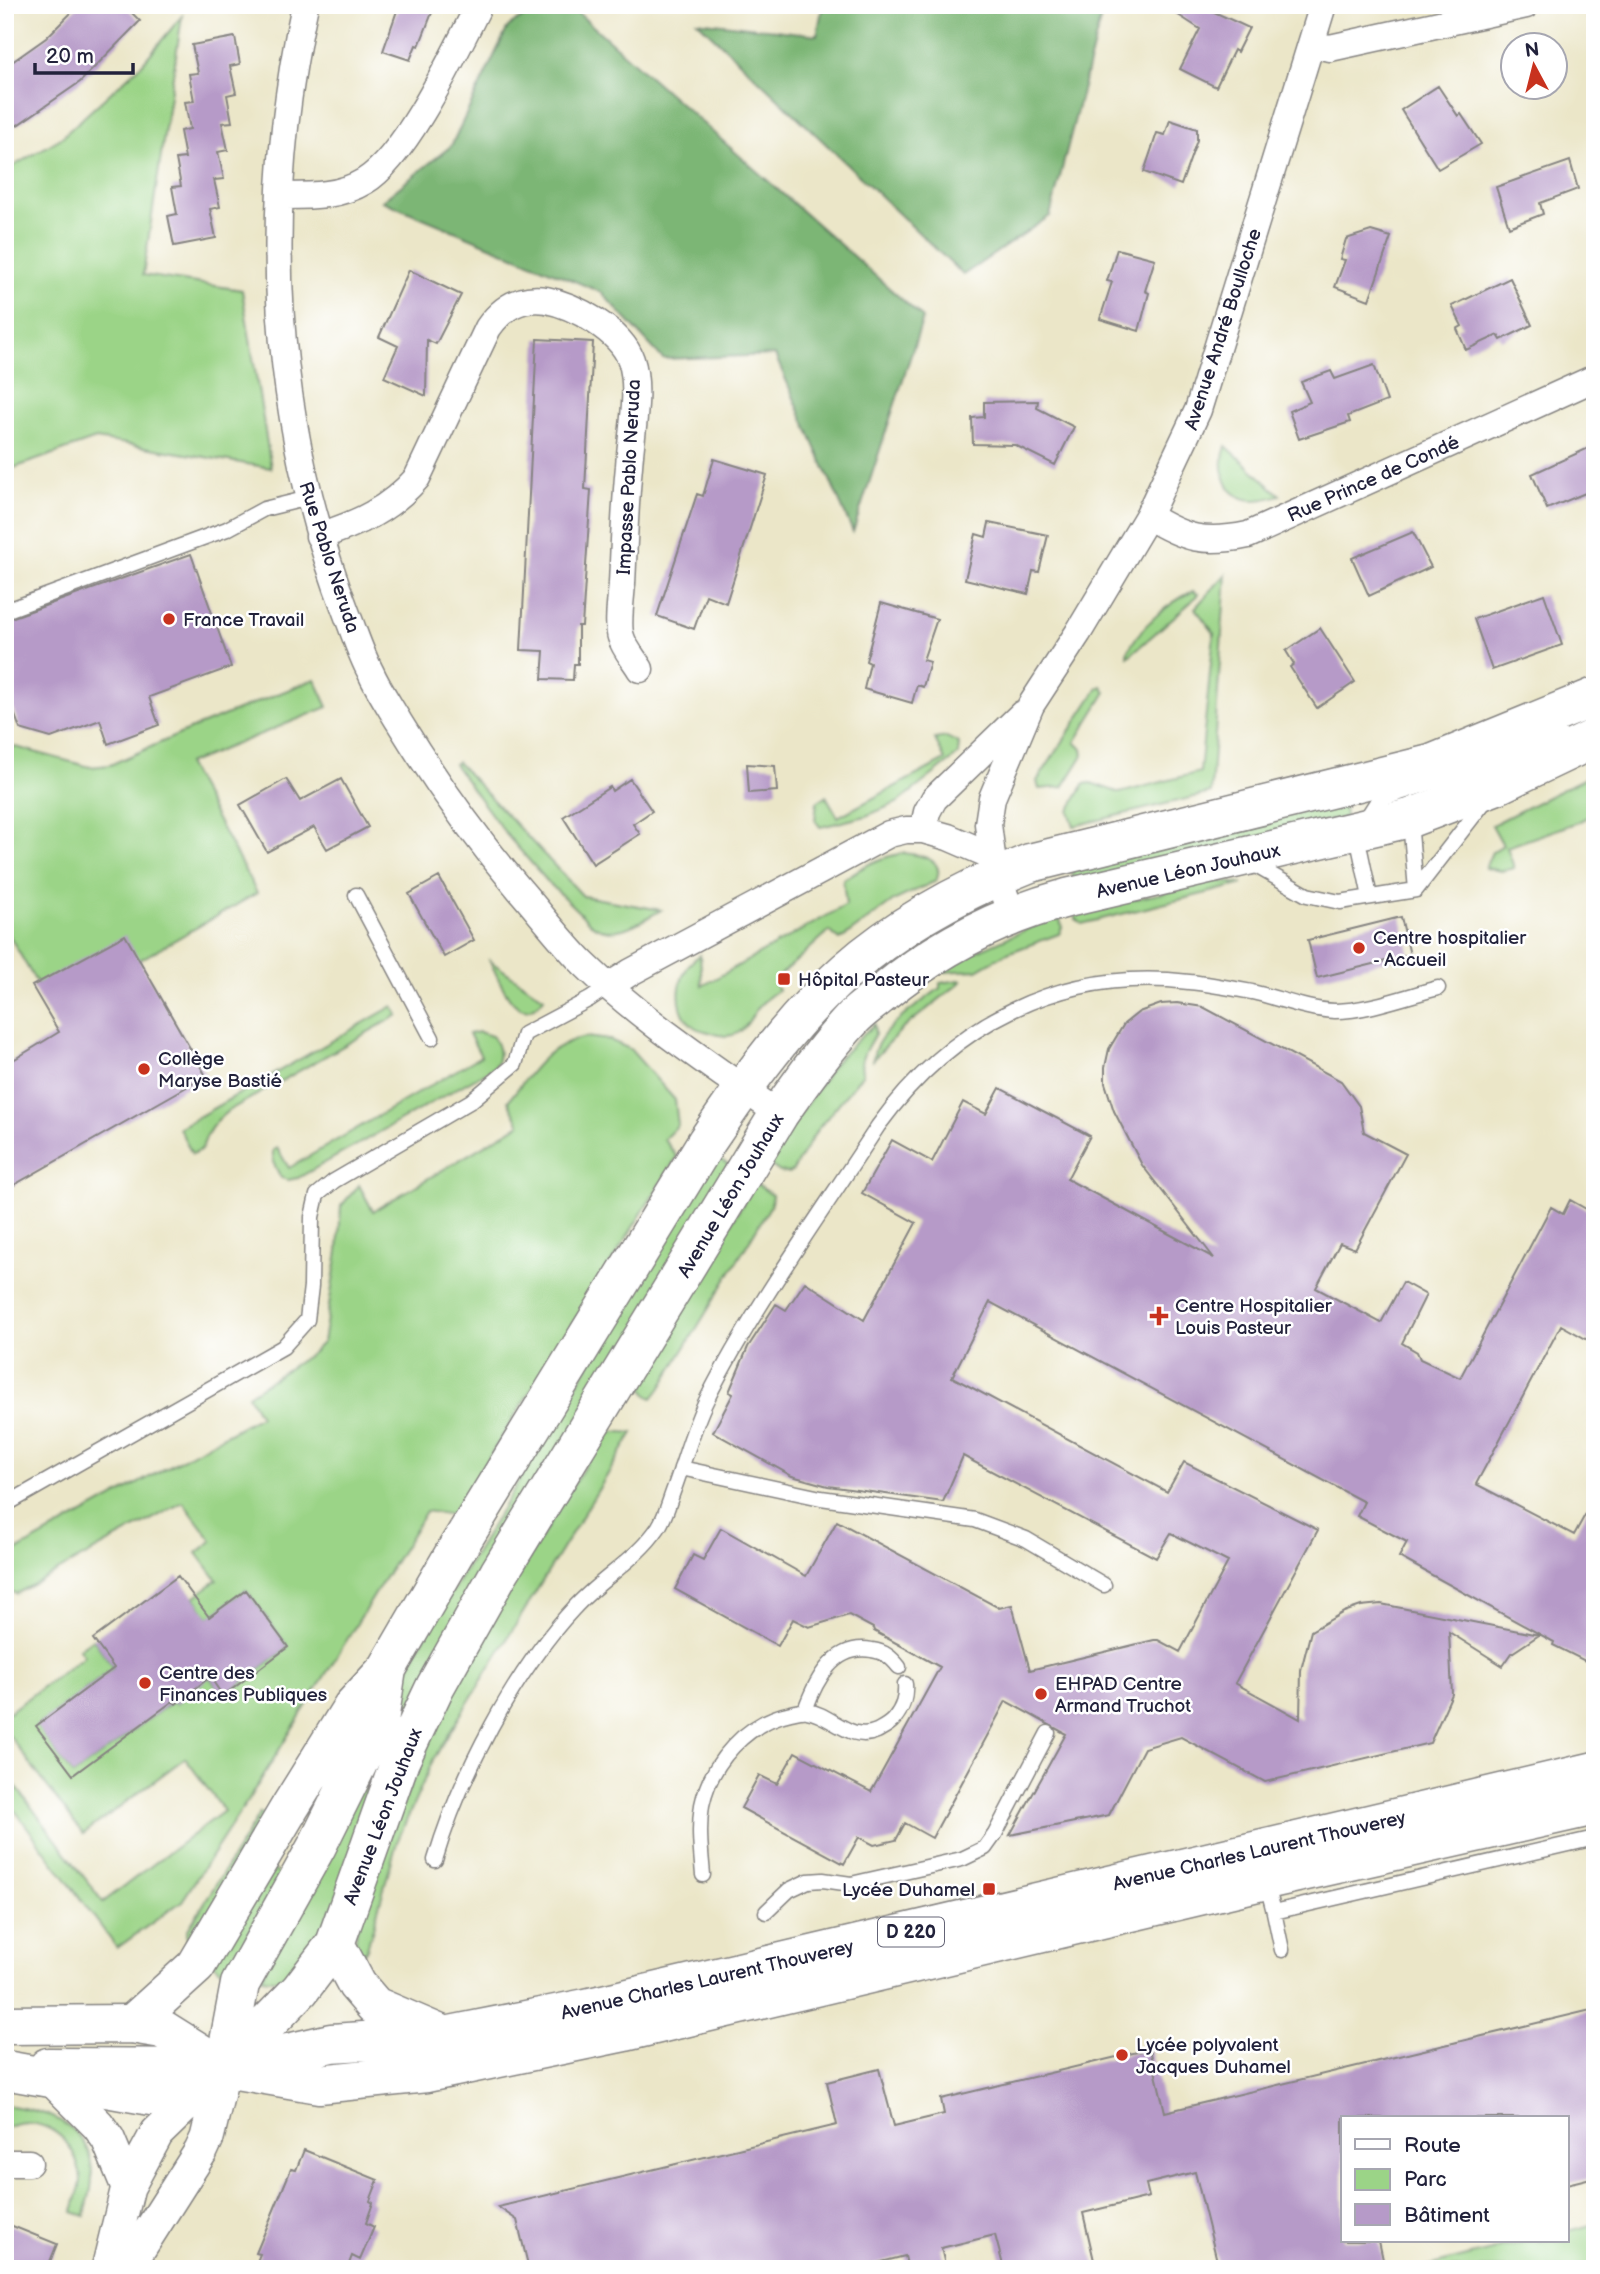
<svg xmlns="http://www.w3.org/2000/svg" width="1600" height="2274" viewBox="0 0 1600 2274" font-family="'Balsamiq Sans',sans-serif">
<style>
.green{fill:#9bd487;stroke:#5e7b61;stroke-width:2}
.forest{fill:#7cb674;stroke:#4f6c58;stroke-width:2}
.building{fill:#b69ac8}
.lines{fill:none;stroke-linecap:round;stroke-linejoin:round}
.service-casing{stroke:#868482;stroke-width:17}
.minor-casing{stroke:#868482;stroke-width:29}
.tertiary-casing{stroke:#868482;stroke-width:36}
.secondary-casing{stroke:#868482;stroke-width:41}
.primary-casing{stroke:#868482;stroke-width:41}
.service{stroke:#fff;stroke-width:14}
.minor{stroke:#fff;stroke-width:26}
.tertiary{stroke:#fff;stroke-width:33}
.secondary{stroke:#fff;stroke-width:38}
.primary{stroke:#fff;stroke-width:38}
.poi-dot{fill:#c8321e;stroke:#fff;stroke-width:2.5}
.labels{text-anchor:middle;stroke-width:5;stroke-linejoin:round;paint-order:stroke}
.shield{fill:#fff;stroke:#646476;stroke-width:2}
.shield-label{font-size:18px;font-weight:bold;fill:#22223b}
.street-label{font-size:19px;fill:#22223b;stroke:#fff}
.poi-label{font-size:19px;fill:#22223b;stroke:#fff;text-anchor:start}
</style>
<rect width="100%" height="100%" fill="#fff"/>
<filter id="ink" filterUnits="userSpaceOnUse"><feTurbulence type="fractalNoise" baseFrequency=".0143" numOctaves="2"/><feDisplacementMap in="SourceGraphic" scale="14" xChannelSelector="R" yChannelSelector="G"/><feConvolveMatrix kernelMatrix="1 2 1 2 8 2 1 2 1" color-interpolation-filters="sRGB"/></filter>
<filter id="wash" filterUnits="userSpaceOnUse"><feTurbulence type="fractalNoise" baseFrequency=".00686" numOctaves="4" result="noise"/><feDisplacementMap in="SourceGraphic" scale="28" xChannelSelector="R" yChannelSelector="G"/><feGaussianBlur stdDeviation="1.57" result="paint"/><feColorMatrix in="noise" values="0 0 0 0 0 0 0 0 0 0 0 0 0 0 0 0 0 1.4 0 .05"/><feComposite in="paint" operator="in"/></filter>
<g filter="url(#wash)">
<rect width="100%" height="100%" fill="#ebe6c8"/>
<path class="green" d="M182 16 143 275 242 290 271 468 96 439 5 471V171L61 138 142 64Z
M1226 446 1280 495C1270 498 1257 502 1246 499 1223 493 1219 465 1226 446Z
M1226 574 1211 793 1074 826 1069 811 1084 784 1091 783 1120 793 1200 772 1214 633 1195 608Z
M1193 591 1198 594 1191 602 1128 657 1127 653C1139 627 1167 604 1193 591Z
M315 679 328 707 187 764 257 893 52 1010 5 928V744L90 767 110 765 198 726Z
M1102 686 1106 692 1075 742 1082 749 1083 755 1063 787 1039 789 1037 781 1098 688Z
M946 737 959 743 958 755 897 803 866 816 825 826 820 827 815 820 817 802 826 796 838 817 945 760 935 739Z
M457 762 583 896 661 910C640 922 614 941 591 924L548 882 506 834 454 764Z
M1595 773V813L1578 822 1507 847 1514 868 1502 871 1485 868 1492 852 1503 845 1492 825Z
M1344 807 1345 817 1073 882 1072 866 1311 810Z
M904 853C921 855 946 859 936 881L895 900 840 940 829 931 774 981 778 990C772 994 766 999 761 1004 753 1012 748 1027 738 1033 729 1038 720 1036 712 1033 706 1031 696 1030 692 1025 671 1007 678 968 700 955L702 986 846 905 843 880C863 866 880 857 904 853Z
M1217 881 1243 884 1082 924 1076 919V912Z
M1059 915 1062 928 1059 934 1005 954 977 970 940 972 954 961Z
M490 961 544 998C517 1032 500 981 490 961Z
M959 980 962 981 901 1030 873 1060C874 1031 919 1005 940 988V983Z
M393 1006 398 1015 228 1111C214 1122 207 1131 202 1149L192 1154 179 1128Z
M874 1024 875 1034C868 1046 857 1060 863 1074L817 1130 793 1170 788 1173 780 1172 767 1163 835 1062Z
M479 1032 492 1036C499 1045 502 1059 493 1068L298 1178 288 1180 281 1178 273 1162V1150L277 1148 289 1168 481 1056 469 1034Z
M586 1037 610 1040 630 1049 675 1100 678 1125 664 1139 677 1157 453 1515 426 1511 257 1786 182 1901 117 1948 5 1797V1772L103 1902 224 1811 185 1758 83 1834 5 1730V1715L84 1656 79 1649 93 1639 114 1668 37 1726 73 1775 173 1701 176 1704 187 1695 185 1692 208 1675 224 1696 288 1647 246 1590 209 1618 194 1597 217 1580 197 1553 212 1541 183 1502 16 1594 5 1589V1557L260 1416 248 1395 312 1353 323 1342 338 1251 341 1206 359 1185 373 1211 520 1124 508 1101C532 1072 546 1044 586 1037Z
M715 1156 729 1165 318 1935 284 1980 261 1978 421 1643Z
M755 1183 772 1195 771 1205 660 1389 653 1398C643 1396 643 1384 642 1375Z
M606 1431 633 1433 433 1760 397 1842 367 1949 357 1959 355 1948 357 1928 369 1883 456 1678Z
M260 1813 273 1819 188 1943 187 1931Z
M273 1870 276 1871 280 1876 227 1974 212 1963Z
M5 2105C49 2111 93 2125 92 2178 92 2191 87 2204 85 2216L73 2212C75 2202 80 2190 81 2180 81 2173 78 2165 76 2159 64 2130 35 2115 5 2128Z
M1595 2224V2269H1416L1527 2241H1567V2231Z"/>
<path class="forest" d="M541 5H569L923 318 853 532 775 355 663 359 601 292 382 201 451 146 508 27Z
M823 5H1104L1050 216 963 275 697 21 817 35Z"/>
<g id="blocks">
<path class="building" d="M79 5H124L140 21 80 82 16 126 5 110V67L46 38Z
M399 5H435L419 46 416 45 410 60 383 51Z
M1175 5H1199L1249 28 1237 52 1234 50 1216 87 1180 69 1200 29 1172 11Z
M235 37 240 64 230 66 236 93 227 95 232 122 222 123 228 150 218 152 224 179 214 180 220 207 210 209 216 238 174 246 168 216 177 214 172 187 181 186 176 159 185 158 180 131 190 129 185 102 194 101 189 74 198 73 192 45Z
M1438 86 1458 116 1461 114 1481 144 1438 169 1401 110Z
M1170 120 1197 129V140L1181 185 1144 172 1157 133 1165 135Z
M1570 161 1578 189 1540 203 1543 214 1509 227 1496 187Z
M1371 231 1391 237 1369 300 1335 287 1345 260 1340 259 1346 239Z
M1117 249 1155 259 1145 291 1149 293 1139 331 1100 319 1112 282 1107 281Z
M409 270 461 295 436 344 427 340 426 396 384 377 398 346 379 337Z
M1510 278 1532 325 1501 340 1498 335 1466 350 1457 329 1462 326 1452 306Z
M537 339 593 342 585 489 591 490 582 626H578V664H574L573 680 542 679 544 651 521 650Z
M1374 365 1387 401 1348 416 1350 422 1299 439 1289 411 1310 402 1301 382 1331 371 1335 379Z
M1038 401 1037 408 1074 427 1055 465 1015 445 973 444 972 418 984 417V402Z
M1595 445V489L1547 509 1532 474Z
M714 459 767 475 726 603 706 595 694 629 657 616 697 494 703 496Z
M989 523 1048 535 1039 572 1033 571 1028 594 965 579 976 534 986 537Z
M1413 532 1431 567 1369 596 1352 558Z
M191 554 231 667 149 697 159 725 108 744 100 720 51 738 20 729 5 687V620Z
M1544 594 1562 645 1492 670 1474 619Z
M881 603 937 619 923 660 930 662 923 687 917 685 912 703 864 689 870 663 866 661Z
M1320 628 1355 682 1317 708 1290 667 1294 664 1286 651Z
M747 764 775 766 777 791 749 793Z
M286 779 300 801 341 779 368 827 327 849 314 827 267 852 240 805Z
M630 779 652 811 633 824 640 834 593 864 563 817 610 787 612 791Z
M439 877 474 940 444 957 409 894Z
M1401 917 1410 955 1317 978 1308 940Z
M125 935 206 1076 5 1190V1065L59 1032 32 986Z
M1177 1003 1203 1007 1341 1081 1359 1106 1364 1132 1406 1154 1355 1249 1340 1243 1316 1288 1381 1323 1403 1282 1426 1295 1402 1343 1417 1352 1420 1359 1460 1378 1551 1207 1563 1214 1570 1200 1595 1214V1344L1561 1325 1476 1484 1574 1535 1595 1497V1666L1553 1645 1554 1642 1399 1557 1407 1542 1357 1516 1364 1502 990 1302 952 1377 1167 1492 1184 1462 1318 1530 1235 1683 1300 1719 1301 1670 1311 1631 1344 1612 1361 1606 1381 1604 1539 1635 1512 1653 1503 1666 1449 1632 1452 1694 1430 1743 1265 1782 1181 1737 1144 1748 1109 1815 1010 1835 1066 1734 1006 1701 932 1838 905 1823 896 1840 874 1845 859 1837 844 1864 741 1808 759 1775 777 1784 795 1752 871 1792 940 1667 874 1631 873 1628 849 1615 809 1627 793 1619 778 1646 675 1589 693 1555 703 1560 721 1528 806 1576 837 1521 999 1608 1012 1605 1030 1670 1154 1640H1158L1180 1652 1228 1562 1171 1533 1156 1558 963 1456 943 1502 828 1486 792 1476 713 1432 733 1394 729 1392 748 1347 776 1304 786 1310 805 1282 864 1320 916 1223 862 1193 892 1140 932 1162 963 1102 986 1114 1000 1088 1090 1136 1067 1179 1214 1258 1142 1165 1114 1111 1105 1083V1067L1109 1049 1124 1024 1139 1012 1161 1004Z
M178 1576 209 1617 246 1590 288 1647 223 1696 210 1677 176 1704 173 1701 73 1775 36 1726 114 1668 93 1639Z
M1595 2009V2177L1567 2184V2118H1343V2241H1379L1385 2269H1219L1195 2172 1146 2184 1149 2197 1083 2213 1096 2269H1004L995 2235 941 2248 946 2269H908L905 2256 854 2269H529L517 2220 498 2207 837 2125 827 2082 879 2069 894 2126 944 2114 941 2099 1150 2049 1165 2112Z
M304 2150 378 2180 370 2201 373 2203 366 2223 374 2227 369 2239 360 2260 352 2256 347 2269H254L260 2254 256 2253 291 2169 296 2170Z
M5 2223 57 2244 47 2269H5Z"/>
</g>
</g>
<g filter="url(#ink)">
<use href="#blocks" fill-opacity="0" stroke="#868482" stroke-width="2"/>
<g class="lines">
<defs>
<path id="service" d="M5 611 227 529 264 509 309 498
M1410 821 1416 890
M1249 862 1307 895 1340 902 1416 890 1486 800
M356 895 432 1038
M1370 897 1359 845V830L1378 800 1483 766 1560 734
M681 1468 821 1498 975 1520 1026 1539 1104 1585
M5 1505 283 1347 307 1320 311 1286 312 1217 317 1195 334 1181 471 1101 515 1064 524 1034 590 999 609 986
M805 1710C816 1680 834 1643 872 1650 885 1652 891 1657 899 1667
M435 1860C460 1776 514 1672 574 1608 600 1579 636 1560 658 1528 666 1516 669 1502 674 1489 685 1459 693 1427 707 1399 754 1306 821 1214 878 1126 953 1023 1060 967 1189 982 1210 984 1231 988 1252 992 1279 998 1307 1010 1335 1011 1367 1011 1407 996 1438 988
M703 1875C701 1852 698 1829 702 1805 711 1762 747 1722 791 1713 796 1712 802 1710 807 1711 831 1714 850 1743 877 1731 884 1727 889 1725 894 1719 903 1708 906 1698 905 1684
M1266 1881 1274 1912 1595 1838
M766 1912 789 1890 808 1881 823 1880 851 1884 962 1859 985 1848 995 1834 1048 1733
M1274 1912 1282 1950"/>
<path id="minor" d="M305 5C260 212 271 419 348 617 355 635 361 654 370 671 378 689 389 705 399 722 435 781 475 837 520 890 541 914 561 941 584 964 641 1020 714 1067 779 1114
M1312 45 1330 48 1526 5
M280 196C309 196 339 197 365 181 406 157 456 50 479 5
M1148 516C1185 539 1205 544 1248 535L1595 378
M319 536C358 524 390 509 417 478L488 328C502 308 520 296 546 300 574 305 621 331 631 360 641 389 631 434 629 466 625 505 624 544 622 584 621 597 617 626 621 637 624 648 634 659 640 669
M923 830 948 837 992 856
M1012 916 992 856 988 824 992 798 1031 705 1078 633 1148 516 1198 410 1323 5
M609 986 631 972 889 834 906 830H923L927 812 934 799 1022 714
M5 2163H29"/>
<path id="tertiary" d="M51 2078 98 2125 108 2139 128 2187
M108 2269 128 2187 157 2133 220 2072
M126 2269 201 2151 207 2138 224 2068"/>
<path id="secondary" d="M335 1944 357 1985 375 2006 445 2036
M132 2024 196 1966 290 1807 352 1707 387 1669 455 1552 707 1141C748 1080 791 1020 846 971 899 924 965 889 1030 863L1431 764 1595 697
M48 2067 222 2068
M224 2068 300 1990 335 1944 400 1761 435 1687 499 1573 779 1114C802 1081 826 1047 854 1017 863 1008 874 1001 883 993 937 948 999 916 1067 898L1410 818 1497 785 1595 738
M224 2068 240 1984 317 1846 379 1721 387 1669"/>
<path id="primary" d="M5 2025 132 2024 162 2029 224 2068 319 2084 427 2073 625 2032 1266 1880 1595 1806
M5 2070 151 2096 224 2068 331 2043 445 2036 586 2008 1595 1771"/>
</defs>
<use href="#service" class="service-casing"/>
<use href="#minor" class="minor-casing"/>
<use href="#tertiary" class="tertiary-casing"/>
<use href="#secondary" class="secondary-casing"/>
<use href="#primary" class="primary-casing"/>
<use href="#service" class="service"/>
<use href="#minor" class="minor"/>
<use href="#tertiary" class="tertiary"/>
<use href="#secondary" class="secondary"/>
<use href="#primary" class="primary"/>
</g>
</g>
<g class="poi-dot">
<circle cx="169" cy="619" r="7"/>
<circle cx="1359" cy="948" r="7"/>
<rect x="777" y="972" width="14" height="14" rx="3.5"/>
<circle cx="144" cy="1069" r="7"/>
<path d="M1155.5 1305.5h7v7h7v7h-7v7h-7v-7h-7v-7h7z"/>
<circle cx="145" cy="1683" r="7"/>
<circle cx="1041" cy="1694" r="7"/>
<rect x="982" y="1882" width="14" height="14" rx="3.5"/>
<circle cx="1122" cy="2055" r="7"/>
</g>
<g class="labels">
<rect class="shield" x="878" y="1917.5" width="66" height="29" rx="5"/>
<g class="shield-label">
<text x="911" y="1938">D 220</text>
</g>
<g class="street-label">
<text transform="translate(1222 329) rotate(-72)" y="7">Avenue André Boulloche</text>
<text transform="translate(628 477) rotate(-87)" y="7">Impasse Pablo Neruda</text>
<text transform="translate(1373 478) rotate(-24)" y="7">Rue Prince de Condé</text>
<text transform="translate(330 557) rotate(72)" y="7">Rue Pablo Neruda</text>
<text transform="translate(1188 870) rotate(-13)" y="7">Avenue Léon Jouhaux</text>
<text transform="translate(730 1195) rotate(-59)" y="7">Avenue Léon Jouhaux</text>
<text transform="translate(382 1816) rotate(-69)" y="7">Avenue Léon Jouhaux</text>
<text transform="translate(1259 1850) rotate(-13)" y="7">Avenue Charles Laurent Thouverey</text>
<text transform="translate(707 1979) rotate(-13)" y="7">Avenue Charles Laurent Thouverey</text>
</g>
<g class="poi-label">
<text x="183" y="626">France Travail</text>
<text x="1373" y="944">Centre hospitalier<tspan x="1373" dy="22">- Accueil</tspan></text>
<text x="798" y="986">Hôpital Pasteur</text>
<text x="158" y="1065">Collège<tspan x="158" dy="22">Maryse Bastié</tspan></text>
<text x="1175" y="1312">Centre Hospitalier<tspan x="1175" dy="22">Louis Pasteur</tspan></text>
<text x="159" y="1679">Centre des<tspan x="159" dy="22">Finances Publiques</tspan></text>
<text x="1055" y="1690">EHPAD Centre<tspan x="1055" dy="22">Armand Truchot</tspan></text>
<text x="975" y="1896" text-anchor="end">Lycée Duhamel</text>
<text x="1136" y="2051">Lycée polyvalent<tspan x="1136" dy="22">Jacques Duhamel</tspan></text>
</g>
</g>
<rect width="1600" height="2274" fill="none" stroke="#fff" stroke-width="28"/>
<rect x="1341" y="2116" width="228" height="126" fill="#ffffff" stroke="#a7a7b1" stroke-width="2"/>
<rect x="1355" y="2139" width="35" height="10" fill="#ffffff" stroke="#a7a7b1" stroke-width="2"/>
<text x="1404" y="2152" font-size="21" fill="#22223b">Route</text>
<rect x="1355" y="2169" width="35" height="21" fill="#9bd487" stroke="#a7a7b1" stroke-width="2"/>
<text x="1404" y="2186" font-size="21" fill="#22223b">Parc</text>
<rect x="1355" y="2204" width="35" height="21" fill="#b69ac8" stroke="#a7a7b1" stroke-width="2"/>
<text x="1404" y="2222" font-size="21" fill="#22223b">Bâtiment</text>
<g transform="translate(1534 66) rotate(353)"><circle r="33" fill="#ffffff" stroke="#a7a7b1" stroke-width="2"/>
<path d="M0-5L12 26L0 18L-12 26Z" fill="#c8321e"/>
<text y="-10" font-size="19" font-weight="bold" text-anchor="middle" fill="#22223b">N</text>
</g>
<path d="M35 63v10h98v-10" fill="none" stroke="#22223b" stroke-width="3.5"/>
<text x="46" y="63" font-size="21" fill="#22223b" stroke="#ffffff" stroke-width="5" paint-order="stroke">20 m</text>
</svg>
